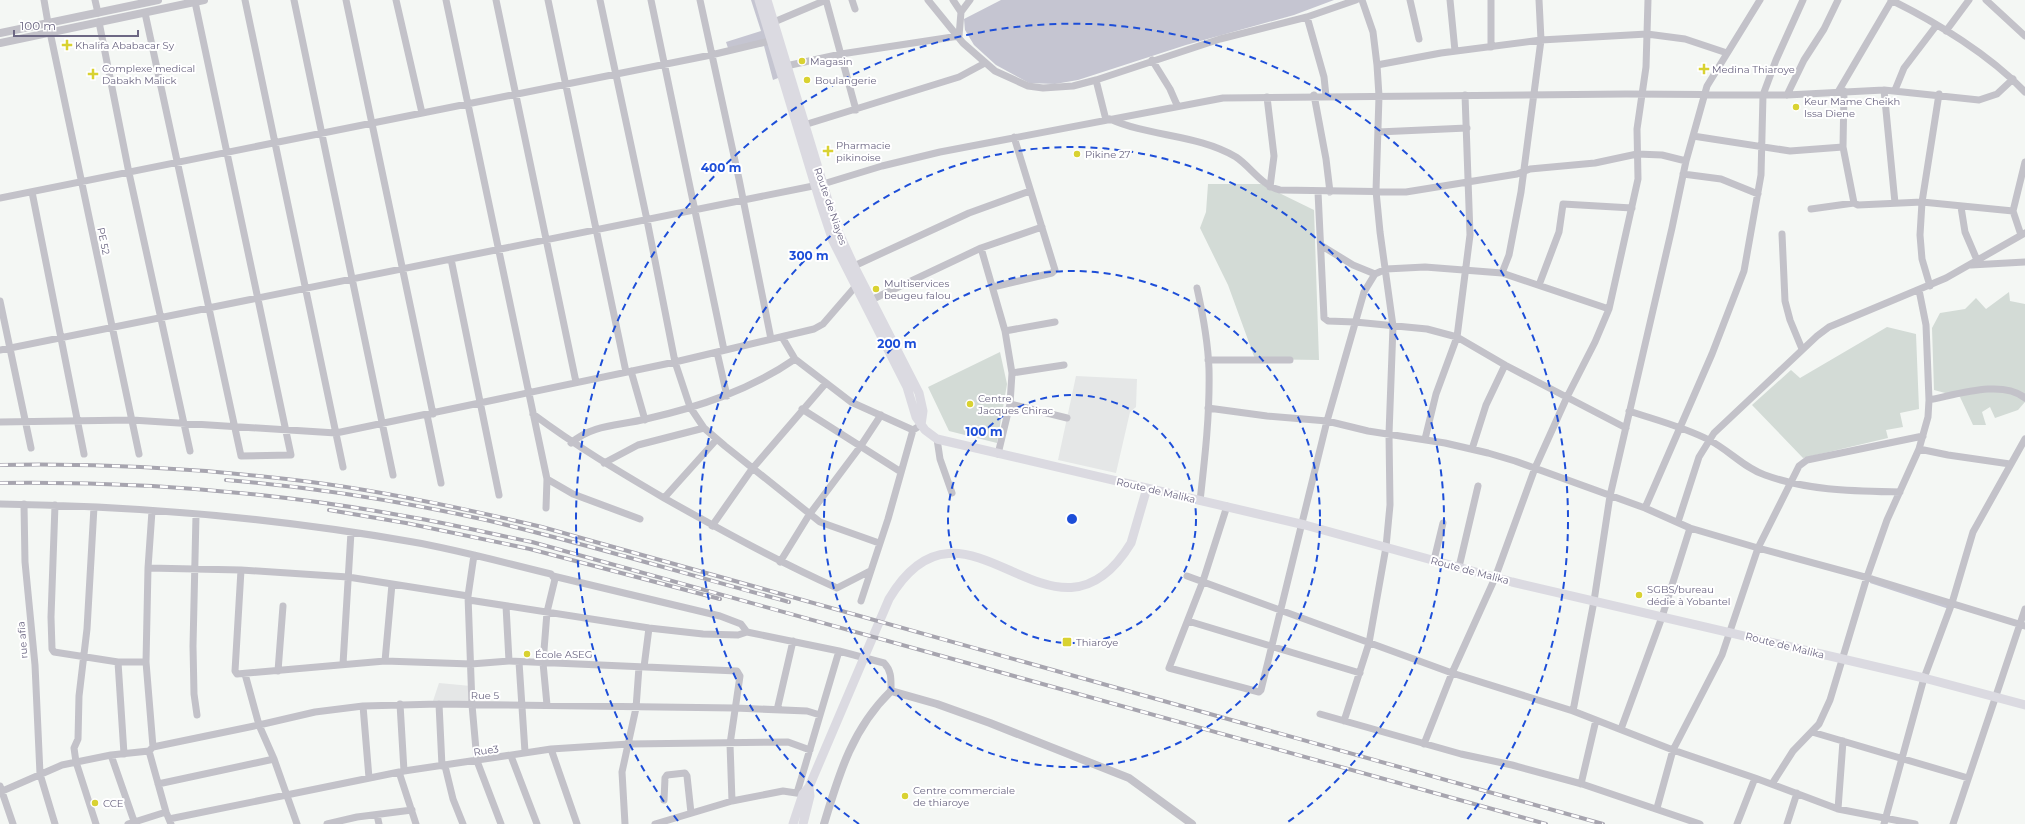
<svg xmlns="http://www.w3.org/2000/svg" width="2025" height="824" viewBox="0 0 2025 824" font-family="Montserrat,sans-serif">
<style>
.built{fill:#e5e7e7}
.green{fill:#d3dbd6}
.water{fill:#c5c5d1}
.lines{fill:none;stroke-linecap:round;stroke-linejoin:round}
.minor{stroke:#c3c2c9;stroke-width:7}
.tertiary{stroke:#c3c2c9;stroke-width:8}
.secondary{stroke:#dbdae1;stroke-width:9}
.rail-casing{stroke:#a7a5af;stroke-width:4}
.rail{stroke:#fff;stroke-width:2.5;stroke-dasharray:8;stroke-linecap:butt}
.ring{fill:none;stroke:#1d4ed8;stroke-width:2;stroke-dasharray:7 5}
.poi-dot{fill:#d9d231;stroke:#fff;stroke-width:1.5}
.labels{text-anchor:middle;stroke-width:4;stroke-linejoin:round;paint-order:stroke}
.poi-label{font-size:10px;fill:#6c6783;stroke:#fff;text-anchor:start}
.street-label{font-size:10px;fill:#6c6783;stroke:#fff}
.centre{fill:#1d4ed8;stroke:#fff;stroke-width:2}
.ring-label{font-size:12px;text-anchor:middle;font-weight:bold;fill:#1d4ed8;stroke:#fff;stroke-width:4;stroke-linejoin:round;paint-order:stroke}
</style>
<rect width="100%" height="100%" fill="#f4f7f4"/>
<path class="built" d="M1076 376 1137 379 1136 407 1130 412 1116 473 1058 460Z
M439 683 471 686 470 702 433 701Z"/>
<path class="green" d="M1208 184H1261L1314 210 1319 360 1255 359 1228 285 1200 228 1206 212Z
M2009 292 2010 301 2025 304V402L2018 410 1995 418 1990 407 1982 412 1986 425H1973L1960 397 1934 390 1932 328 1940 313 1965 309 1976 298 1986 309Z
M1887 327 1916 334 1919 409 1900 413 1903 427 1886 430 1888 438 1803 458 1752 405 1791 370 1800 378Z
M1000 352 1007 384 997 443 949 431 928 387Z"/>
<path class="water" d="M751 0H770L791 73 773 80 764 46 729 51 726 42 761 31Z
M1001 0H1334L1294 15 1186 45 1078 80 1055 84 1029 83 996 65 974 45 965 30 964 19Z
M1872 577 1951 601 1949 609 1870 583Z"/>
<g class="lines">
<path class="minor" d="M44 0 48 23
M95 0 98 13
M245 0 343 467
M294 0 393 475
M346 0 433 414
M396 0 422 113
M446 0 547 479 546 508
M496 0 576 382
M548 0 626 372
M600 0 647 220 675 362 690 407 704 428 725 446 820 522 879 543
M651 0 724 350
M700 0 739 179 771 339
M852 0 855 9
M928 0 963 43 995 71 1028 86 1043 88 1073 86 1096 80 1220 39 1307 17 1356 0
M953 0 961 12
M1410 0 1419 39
M1450 0 1455 51
M1891 0C1936 22 1990 55 2025 92
M1986 0 2025 36
M145 13 241 456 291 455 195 2
M1307 17 1324 77 1326 96
M99 22 129 173 190 451
M774 22 826 0 856 110
M1946 31 1969 0
M50 32 139 454
M1491 47V0
M1152 60 1170 89 1177 105
M1377 65 1441 53 1541 40 1647 34 1685 39 1727 53
M786 66 841 54 959 36 961 12 970 0
M1096 80 1106 120
M1884 90 1895 203
M1895 90 1904 68 1936 26
M1844 91 1843 147 1854 203
M1838 92 1892 0
M1314 95 1326 159 1330 192
M1787 95 1804 60 1824 29 1838 0
M1267 97 1274 156 1270 187
M1110 119C1150 137 1197 134 1236 157 1251 167 1262 186 1280 190L1406 192 1517 174 1530 169 1595 163 1637 154 1662 155 1686 161
M804 125 959 77 985 63
M1378 132 1467 128
M1693 136 1790 151 1843 147
M1683 174 1721 179 1758 194
M32 192 84 454
M1318 192 1324 318 1328 321 1355 322 1427 329 1457 337 1505 365 1626 428
M0 198 711 55 770 41
M1961 207 1965 232 1977 260
M1811 209 1854 203 1858 205 1922 202 2013 211
M1782 234 1785 301 1790 320 1802 349
M2021 235 2013 211 2025 162
M1322 246 1353 265 1375 274 1386 269 1425 267 1502 273 1609 309
M981 248 1005 331 1012 373 1010 404 998 454
M451 259 499 495
M1971 265 2025 262
M854 266 969 213 1030 191
M1502 273 1509 255 1521 192 1541 40 1539 0
M1539 285 1559 232 1563 204 1632 208
M1930 286 1922 259 1920 235 1922 202 1939 94
M993 287 1052 273 1055 270 1014 137
M1197 288C1203 315 1208 342 1209 369 1210 413 1205 457 1200 501
M871 300 981 248 1042 227
M0 301 31 448
M1005 331 1055 322
M782 337 795 359 851 402 913 430
M0 350 823 184 882 166 940 152 1223 98 1626 94 1787 95 1884 90 1979 100 1997 94 2013 79
M717 352 727 396
M1208 360H1290
M631 371 645 420
M1012 373 1064 365
M1929 400C1956 395 2002 379 2025 398
M1010 404 1067 418
M1208 408 1267 416 1327 421 1368 431 1445 443 1488 453 1515 461 1645 508 1690 528 1758 548 1872 579 2025 626
M802 409 901 472
M1629 411C1656 420 1684 427 1709 440 1729 450 1744 468 1765 475 1809 491 1855 491 1900 492
M533 414C576 446 618 471 664 498 721 530 777 561 837 588L870 571
M427 415 441 483
M0 422 132 420 336 433 675 362 814 329 823 324 855 287
M937 439 940 459 952 493
M1425 439 1436 394 1457 337 1470 235 1465 95
M571 443C593 424 619 426 646 419 699 407 750 390 795 359
M1472 449 1486 405 1505 365
M1919 449 1948 455 2010 464
M604 463 638 445 704 428
M547 479 573 494 640 519
M664 498 717 439
M0 504C138 506 277 518 413 542 459 550 505 563 551 574L555 579 547 612 543 663 547 705
M24 504 25 562 35 665 40 774 55 824
M55 505 51 617 52 649 54 652 118 662H146
M1227 506 1203 581 1169 668 1259 692 1261 690 1327 421 1364 292 1375 274
M94 507 87 629 79 696 78 739 74 748 76 762 96 824
M1645 508 1712 354 1744 271 1761 175 1763 95 1776 60 1803 0
M152 511 148 568 146 662 153 747 149 751 166 812 171 824
M196 515 193 646 194 694 197 715
M1678 522 1699 457 1714 433 1817 336 1829 327 1946 278 2025 233
M712 526 752 469 826 383
M474 555 468 596 472 705 477 761 501 824
M1434 560 1443 523
M780 562 809 515 860 447 881 415
M1459 567 1478 486
M148 568 241 570 348 577 468 596
M241 570 235 671 237 674 385 661 471 664 509 661 737 671 740 676 730 744 732 801
M553 576 720 616 741 624 747 632
M1187 576 1452 673 1573 711 1673 750 1755 778 1838 809 1915 824
M469 600 649 628 703 634 738 635 747 632 839 651 884 663C892 671 891 680 891 691
M861 601 888 519 913 430 921 425
M506 606 509 661
M1188 621 1360 673
M385 661 392 584
M118 662 124 754
M519 662 525 752
M343 664 351 532
M644 667 649 628
M278 671 283 606
M245 674 259 725 274 759 297 824
M400 704 404 771
M439 704 442 766
M363 706 369 778
M777 710 793 641
M1573 711 1594 601 1610 496 1672 228 1686 161 1707 86 1760 0
M1320 714 1461 754 1512 765 1582 784 1700 824
M1344 721 1369 643 1386 547 1390 505 1389 434 1393 326 1380 232 1376 191 1379 96 1377 65 1373 32 1362 0
M1621 729 1662 617 1690 528
M1812 732 1968 778
M1424 744 1452 673 1495 578 1535 468 1567 397 1595 342 1609 309 1638 179 1637 129 1646 67 1648 0
M153 747 259 725 315 712 363 706 439 704 735 708 807 711 820 715
M551 749 577 824
M111 755 135 824
M511 756 537 824
M445 766 453 799 463 824
M399 772 416 824
M158 784 274 759
M1581 784 1596 720
M1772 784 1793 751 1819 724 1830 700 1867 577 1887 520 1919 449 1928 417 1929 400 1926 325 1919 290
M0 786 13 824
M0 792 62 765 111 755 149 751
M797 793 839 651
M664 800 665 778 667 775 685 773 687 776 691 813
M1657 808 1673 750 1722 655 1758 548 1799 466 1807 460 1923 436
M1838 809 1843 741
M377 815 379 824
M169 819 404 771 551 749 629 744 788 742 810 750
M128 824 166 812
M327 824 357 817 412 810
M625 824 622 772 636 708 639 667
M655 824 732 801 783 791 803 794
M1737 824 1755 778
M1787 824 1797 793
M1884 824 1924 678 1952 603 1973 532 2025 439
M1953 824 2025 609"/>
<path class="tertiary" d="M0 33 158 0
M0 43 204 0
M824 824C839 774 852 729 891 691L937 704 990 723 1129 778 1192 824"/>
<path class="secondary" d="M759 0 821 205 833 241 907 387 916 417 925 430 937 439 1305 525 1512 582 1924 678 2025 705
M767 0 836 227 854 266 919 393 923 411 921 425
M793 824 803 794 809 787 889 599C966 469 1053 671 1131 543L1147 488
M803 824 810 796 809 787"/>
<defs>
<path id="rail" d="M0 465C103 463 209 469 311 482 389 492 466 509 542 527L1603 824
M226 480C313 487 400 501 486 520 588 544 688 575 789 602
M0 483C137 481 275 492 410 517 451 524 492 534 532 542L1546 824
M329 510 406 523 530 549 720 599"/>
</defs>
<use href="#rail" class="rail-casing"/>
<use href="#rail" class="rail"/>
</g>
<g class="ring">
<circle cx="1072" cy="519" r="124"/>
<circle cx="1072" cy="519" r="248"/>
<path d="M859 824A372 372 0 1 1 1285 824"/>
<path d="M678 821A496 496 0 1 1 1466 821"/>
</g>
<g class="poi-dot">
<path d="M65 39h4v4h4v4h-4v4h-4v-4h-4v-4h4z"/>
<circle cx="802" cy="61" r="4"/>
<path d="M1702 63h4v4h4v4h-4v4h-4v-4h-4v-4h4z"/>
<path d="M91 68h4v4h4v4h-4v4h-4v-4h-4v-4h4z"/>
<circle cx="807" cy="80" r="4"/>
<circle cx="1796" cy="107" r="4"/>
<path d="M826 145h4v4h4v4h-4v4h-4v-4h-4v-4h4z"/>
<circle cx="1077" cy="154" r="4"/>
<circle cx="876" cy="289" r="4"/>
<circle cx="970" cy="404" r="4"/>
<circle cx="1639" cy="595" r="4"/>
<rect x="1062" y="637" width="10" height="10" rx="2"/>
<circle cx="527" cy="654" r="4"/>
<circle cx="905" cy="796" r="4"/>
<circle cx="95" cy="803" r="4"/>
</g>
<g class="labels">
<g class="poi-label">
<text x="75" y="49">Khalifa Ababacar Sy</text>
<text x="810" y="65">Magasin</text>
<text x="102" y="72">Complexe medical<tspan x="102" dy="12">Dabakh Malick</tspan></text>
<text x="1712" y="73">Medina Thiaroye</text>
<text x="815" y="84">Boulangerie</text>
<text x="1804" y="105">Keur Mame Cheikh<tspan x="1804" dy="12">Issa Diene</tspan></text>
<text x="836" y="149">Pharmacie<tspan x="836" dy="12">pikinoise</tspan></text>
<text x="1085" y="158">Pikine 27</text>
<text x="884" y="287">Multiservices<tspan x="884" dy="12">beugeu falou</tspan></text>
<text x="978" y="402">Centre<tspan x="978" dy="12">Jacques Chirac</tspan></text>
<text x="1647" y="593">SGBS/bureau<tspan x="1647" dy="12">dédie à Yobantel</tspan></text>
<text x="1076" y="646">Thiaroye</text>
<text x="535" y="658">École ASEG</text>
<text x="913" y="794">Centre commerciale<tspan x="913" dy="12">de thiaroye</tspan></text>
<text x="103" y="807">CCE</text>
</g>
<g class="street-label">
<text transform="translate(831 206) rotate(71)" y="4">Route de Niayes</text>
<text transform="translate(104 241) rotate(78)" y="4">PE 52</text>
<text transform="translate(1156 490) rotate(13)" y="4">Route de Malika</text>
<text transform="translate(1470 570) rotate(15)" y="4">Route de Malika</text>
<text transform="translate(22 640) rotate(-95)" y="4">rue afia</text>
<text transform="translate(1785 645) rotate(14)" y="4">Route de Malika</text>
<text x="485" y="699">Rue 5</text>
<text transform="translate(486 750) rotate(-8)" y="4">Rue3</text>
</g>
</g>
<circle cx="1072" cy="519" r="6" class="centre"/>
<g class="ring-label">
<text x="721" y="172">400 m</text>
<text x="809" y="260">300 m</text>
<text x="897" y="348">200 m</text>
<text x="984" y="436">100 m</text>
</g>
<path d="M14 30v6h124v-6" fill="none" stroke="#6c6783" stroke-width="2"/>
<text x="20" y="30" font-size="12" fill="#6c6783" stroke="#ffffff" stroke-width="3" paint-order="stroke">100 m</text>
</svg>
